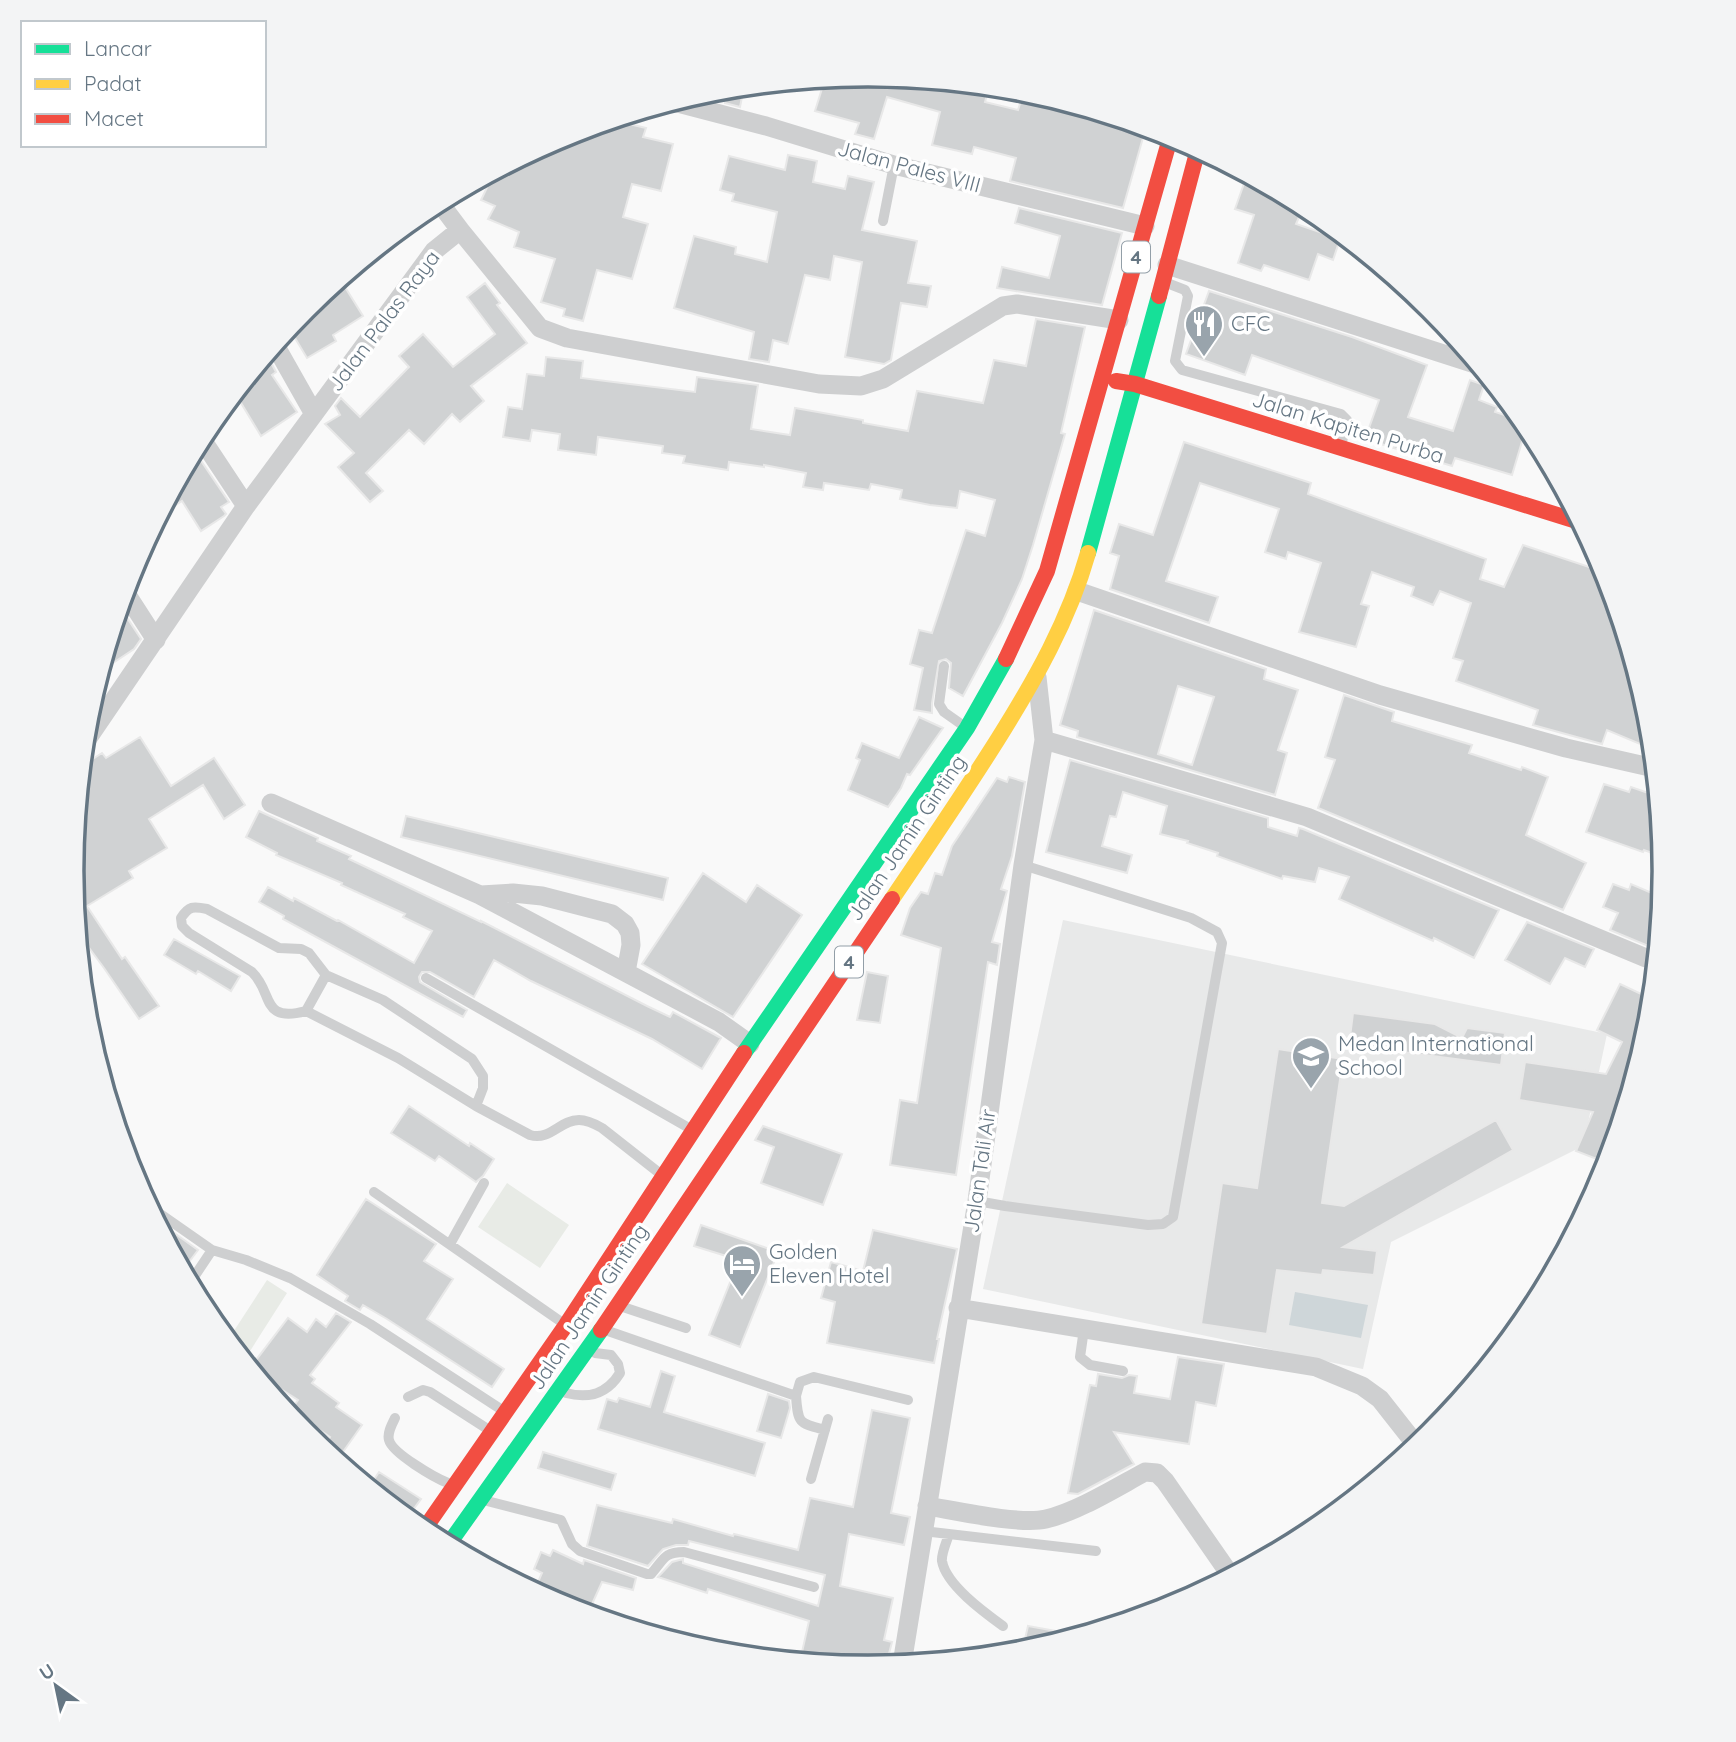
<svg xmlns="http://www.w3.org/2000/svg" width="1736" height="1742" viewBox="0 0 1736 1742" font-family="Quicksand,sans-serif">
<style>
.built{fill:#e8e9e9}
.green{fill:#e8ebe6}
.water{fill:#ced6d9}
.building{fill:#d0d2d3;stroke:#e8e8e8;stroke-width:2;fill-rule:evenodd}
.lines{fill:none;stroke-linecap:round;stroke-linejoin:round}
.lane{stroke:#cecfd0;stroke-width:10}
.street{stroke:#cecfd0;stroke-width:19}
.fast{stroke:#16e098;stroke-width:16}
.slow{stroke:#ffcf43;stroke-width:16}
.jam{stroke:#f24e42;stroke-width:16}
.labels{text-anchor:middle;stroke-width:7;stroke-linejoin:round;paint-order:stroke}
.shield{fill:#fff;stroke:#939fa8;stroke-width:2}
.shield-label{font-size:19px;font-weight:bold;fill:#657683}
.street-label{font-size:21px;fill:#657683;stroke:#fff}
.poi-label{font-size:21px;fill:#657683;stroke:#fff;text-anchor:start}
.rim{fill:none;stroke:#657683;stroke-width:3.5}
</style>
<rect width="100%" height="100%" fill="#f9f9f9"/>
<path class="built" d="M1063 920 1607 1034 1583 1146 1391 1242 1363 1369 983 1289Z"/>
<path class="green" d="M507 1183 569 1225 540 1268 478 1227Z
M267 1280 287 1293 245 1359 228 1340Z"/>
<path class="water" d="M1295 1292 1368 1305 1361 1338 1289 1325Z"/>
<path class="building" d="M868 75 989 87 985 102 1018 110 1024 91 1051 99 1050 101 1146 127 1123 208 1010 181 1016 158 974 147 972 154 932 145 940 112 887 97 874 139 855 134 859 123 815 111 825 79Z
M744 87 740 107 725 103 728 89Z
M612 120 646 128 643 137 673 144 661 191 632 184 623 217 648 224 632 279 597 270 583 321 563 316 565 309 541 302 555 259 514 247 519 232 488 219 495 206 481 200 494 173 564 135Z
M788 155 817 161 813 182 845 189 848 176 874 182 862 230 917 241 908 283 931 286 927 307 901 303 891 360 884 364 845 357 862 262 834 256 830 280 805 275 788 344 773 340 769 362 749 359 754 332 674 308 694 236 736 247 735 254 767 262 777 212 732 201 734 194 720 190 729 156 785 170Z
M1247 175 1304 206 1296 224 1340 239 1333 260 1318 254 1309 280 1264 265 1261 271 1238 263 1254 215 1235 209Z
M1019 208 1122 233 1102 305 997 288 1002 267 1049 278 1060 236 1015 223Z
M340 279 363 316 333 335 336 341 307 358 289 328 305 308Z
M485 283 500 303 497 305 527 343 471 386 484 401 460 422 452 414 424 444 409 430 366 473 383 491 370 502 338 467 354 453 325 424 340 415 335 406 341 398 360 417 409 367 399 356 423 334 453 367 495 334 467 297Z
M1209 291 1352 337 1427 365 1408 417 1453 431 1470 380 1484 385 1479 400 1497 407 1495 412 1523 421 1527 425 1512 475 1455 458 1452 466 1365 439 1379 400 1252 355 1245 375 1186 354Z
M1036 319 1085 327 1061 433 1065 434 1033 545 1022 579 1002 623 963 696 949 688 951 663 946 659 939 661 932 703V713L914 710 923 668 910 664 919 630 932 633 966 530 985 536 995 500 960 491 957 508 930 505 900 499 902 490 871 484 869 490 824 483 823 490 803 487 806 473 764 465V467L729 462 728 470 683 463 685 456 662 453 663 446 598 437 596 455 558 450 560 434 532 430 530 441 503 437 508 407 522 409 527 374 544 376 546 357 583 361 581 378 630 384 695 392 697 377 758 385 751 429 790 435 795 408 863 420V423L908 431 917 391 983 403 994 360 1026 366Z
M267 355 276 372 272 375 297 412 261 436 235 393Z
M1184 442 1311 483 1308 494 1486 559 1480 579 1504 587 1523 545 1589 567 1590 563 1604 568 1649 716 1652 749 1607 730 1602 744 1533 725 1538 710 1456 681 1463 661 1453 658 1471 603 1440 591 1433 605 1411 596 1414 587 1372 572 1361 604 1369 606 1356 647 1299 632 1321 563 1288 552 1286 559 1265 552 1279 509 1200 483 1166 581 1218 597 1209 623 1110 589 1119 556 1110 553 1119 524 1153 535Z
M195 452 229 502 221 507 226 514 224 516 201 531 182 501 160 515Z
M120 607 141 639 134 649 101 671Z
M1094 610 1266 669 1264 679 1298 690 1278 750 1287 753 1275 795 1077 737 1078 731 1060 725ZM1178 686 1214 697 1192 765 1158 754Z
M1344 695 1394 712 1392 721 1472 745 1469 753 1521 770 1522 767 1548 777 1526 835 1586 863 1563 910 1318 808 1335 760 1325 757Z
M919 717 943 728 910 775 907 774 901 788 888 807 848 790 860 760 856 758 862 743 899 758Z
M140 737 171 786 214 758 245 805 224 819 203 785 149 819 167 848 129 871 133 878 87 906 122 959 125 957 159 1006 139 1019 104 968 81 937H78L72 871 82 766 102 753 106 758Z
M1070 760 1268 818V827L1297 836 1299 828 1303 829 1499 910 1474 958 1434 938 1433 941 1339 899 1349 877 1319 868 1315 882 1283 876 1282 879 1217 856 1218 853 1187 843 1188 841 1160 834 1167 806 1123 792 1116 817 1110 816 1102 846 1132 855 1127 873 1046 852Z
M1009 777 1025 782 1012 856 1001 889 1007 891 992 942 1000 944 997 965 988 962 956 1175 890 1165 900 1100 917 1103 941 948 901 935 910 908 921 892 928 894 935 873 942 875 952 846 997 778 1007 782Z
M1604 784 1629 792 1631 787 1657 796 1663 857 1644 850 1643 852 1586 832Z
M259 811 318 838 317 841 351 856 349 859 481 922V921L647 1006 670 1017 673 1012 721 1038 702 1069 652 1039 531 981 494 960 474 997 430 972H422L419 977 420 982 467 1010 463 1017 283 919 284 916 259 902 268 887 293 901 294 898 337 921 338 920 414 963 432 931 403 917 405 914 341 885 342 883 276 855 277 853 246 837Z
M406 816 668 878 663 900 401 837Z
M703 873 746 902 757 885 802 915 733 1017 642 964Z
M1613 884 1629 890 1631 884 1661 897 1656 952 1651 947 1610 930 1618 913 1603 907Z
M1527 922 1594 949 1585 967 1565 958 1550 984 1505 960Z
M174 939 240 976 231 991 198 971 196 974 164 955Z
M867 972 888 976 880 1023 857 1020Z
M1620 984 1652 999 1649 1027 1607 1163 1576 1151 1593 1112 1519 1100 1525 1062 1606 1074 1622 1042 1597 1030Z
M1353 1013 1435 1024 1462 1038 1467 1028 1505 1033 1501 1065 1349 1045Z
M1278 1049 1343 1059 1322 1203 1344 1206 1496 1120 1513 1150 1343 1247 1377 1251 1374 1275 1323 1270 1322 1275 1277 1270 1267 1334 1201 1324 1222 1183 1257 1188Z
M409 1106 469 1146 470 1143 494 1159 483 1176 476 1182 439 1156 435 1161 391 1133Z
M763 1126 842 1154 823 1205 761 1183 774 1147 755 1140Z
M366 1199 436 1244 424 1261 453 1279 427 1319 504 1369 492 1387 387 1319 363 1305 360 1310 345 1301 348 1296 317 1275Z
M156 1220 198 1250 183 1270 167 1240Z
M701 1225 778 1252 740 1347 709 1335 739 1260 694 1246Z
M873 1230 957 1249 937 1339H939L934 1363 827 1343 835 1302 821 1298 831 1262 863 1271Z
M336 1313 351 1322 310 1375 315 1379 312 1383 339 1403 336 1407 362 1425 338 1459 323 1449 330 1437 291 1410 298 1400 273 1384 269 1390 250 1368 288 1318 307 1332 316 1319 326 1327Z
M1178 1357 1224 1364 1216 1406 1196 1402 1189 1444 1114 1432 1134 1464 1078 1494 1068 1493 1090 1385 1096 1386 1098 1374 1122 1378 1129 1375 1137 1376 1134 1393 1170 1399Z
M661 1371 675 1376 664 1412 765 1443 755 1476 598 1429 607 1399 617 1402 619 1398 650 1407Z
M768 1394 789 1401 790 1408 781 1438 757 1431Z
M872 1410 910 1418 891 1513 910 1517 904 1545 849 1534 840 1586 893 1598 884 1640 892 1642 886 1665 868 1667 800 1661 809 1621 708 1589 707 1593 658 1577 672 1562 683 1559V1563L818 1606 825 1575 689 1541 688 1545H676L663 1549 648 1566 587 1546 597 1505 672 1523 673 1519 733 1536 734 1534 798 1550 810 1498 853 1507Z
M543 1452 616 1474 611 1490 538 1468Z
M379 1472 421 1499 407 1518 369 1487Z
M553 1550 583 1564 584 1560 636 1578 633 1590 602 1582 588 1613 535 1589 542 1573 534 1569 541 1552 550 1556Z
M1028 1626 1078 1635 1022 1652Z"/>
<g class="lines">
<path class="lane" d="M883 221 894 165
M1167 283 1185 290 1188 296 1175 361 1182 370 1341 414 1347 420 1341 446
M944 666 939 704 944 712 961 724
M426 978 689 1128
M306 1011 326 975
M476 1106 483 1088V1076L472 1059 383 1000 326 975 309 953 301 949 279 948 207 909C193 906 189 906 181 918L182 926 189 933 252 972C274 993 260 1023 306 1011L398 1058 476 1106 530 1135C550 1141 560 1120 579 1120 587 1120 595 1124 602 1128L658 1172
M374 1192 560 1321
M977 1201 1005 1206 1148 1225 1163 1224 1173 1217 1222 943 1217 932 1191 918 1023 865
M149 1206 212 1250 246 1260 290 1278 370 1324 499 1408
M450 1244 484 1183
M190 1283 212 1250
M623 1307 686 1328
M1084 1329 1080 1357 1090 1365 1123 1371
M608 1331 796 1396 800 1382 814 1377 908 1400
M566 1393C589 1399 607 1394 620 1373L618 1364 611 1355 595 1353
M796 1396C798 1424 799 1423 825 1430
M408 1397 423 1390 430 1392 486 1428
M395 1418C392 1424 387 1433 389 1440 392 1453 435 1478 448 1483
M811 1479 828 1419
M487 1501 561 1520 572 1544 580 1551 647 1574H651C664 1560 663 1552 684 1552L814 1587
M923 1531 1096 1551
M949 1534C947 1541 941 1554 942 1561 946 1585 985 1613 1003 1626"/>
<path class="street" d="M674 102 766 126 894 165 1145 226
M439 202 460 230
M1167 265 1478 365
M275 345 314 414
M201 438 246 506
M1077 591 1380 695 1566 748 1654 768
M125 592 156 640
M1044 740 1307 817 1646 958
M84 744 246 506 434 251 460 230 540 328 567 338 819 384 861 386 883 379 1003 306 1017 304 1119 320
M271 803 480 895 719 1022 750 1044
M481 895 513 893 542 896 612 914 625 924 630 933 631 945 626 972
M958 1308 1316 1367 1362 1386 1380 1399 1417 1446
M927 1506C957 1511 1020 1525 1046 1519 1077 1512 1117 1487 1145 1472L1157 1473 1165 1481 1231 1576
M902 1664 977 1201 1023 865 1044 740 1037 677"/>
<path class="fast" d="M1088 553 1159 296
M744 1053 967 728 1006 659
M448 1545 601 1330"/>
<path class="slow" d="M892 899C928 846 964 793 998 739 1035 680 1069 620 1088 553"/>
<path class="jam" d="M1159 296 1198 149
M1116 381 1135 384 1580 522
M1006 659 1047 571 1171 135
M601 1330 892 899
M423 1531 566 1325 744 1053"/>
</g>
<defs>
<symbol id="restaurant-pin" viewBox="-11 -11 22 30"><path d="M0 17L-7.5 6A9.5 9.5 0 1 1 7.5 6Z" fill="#99a4ac" stroke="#fff"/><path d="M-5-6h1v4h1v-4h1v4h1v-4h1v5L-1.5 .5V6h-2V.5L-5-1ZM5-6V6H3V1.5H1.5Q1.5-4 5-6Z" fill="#fff"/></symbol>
<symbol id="school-pin" viewBox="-11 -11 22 30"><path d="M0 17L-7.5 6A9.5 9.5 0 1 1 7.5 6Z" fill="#99a4ac" stroke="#fff"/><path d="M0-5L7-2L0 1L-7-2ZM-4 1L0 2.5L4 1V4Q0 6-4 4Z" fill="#fff"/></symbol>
<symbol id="hotel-pin" viewBox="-11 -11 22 30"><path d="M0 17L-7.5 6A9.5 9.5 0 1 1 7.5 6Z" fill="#99a4ac" stroke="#fff"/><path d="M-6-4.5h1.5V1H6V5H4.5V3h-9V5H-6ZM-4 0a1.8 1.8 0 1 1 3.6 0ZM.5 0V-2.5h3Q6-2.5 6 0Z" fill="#fff"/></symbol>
</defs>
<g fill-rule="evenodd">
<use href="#restaurant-pin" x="1182" y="302" width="44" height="60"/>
<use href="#school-pin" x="1289" y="1034" width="44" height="60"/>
<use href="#hotel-pin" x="720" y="1242" width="44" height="60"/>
</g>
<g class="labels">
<g class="shield">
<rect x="1122" y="241.5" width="28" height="31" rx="5"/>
<rect x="835" y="946.5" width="28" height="31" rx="5"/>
</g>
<g class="shield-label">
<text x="1136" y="264">4</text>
<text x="849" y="969">4</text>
</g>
<g class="street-label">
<text transform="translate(909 167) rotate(15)" y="7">Jalan Pales VIII</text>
<text transform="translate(384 321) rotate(-53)" y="7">Jalan Palas Raya</text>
<text transform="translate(1348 428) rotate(17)" y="7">Jalan Kapiten Purba</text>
<text transform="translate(907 838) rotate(-56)" y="7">Jalan Jamin Ginting</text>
<text transform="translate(980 1171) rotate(-82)" y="7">Jalan Tali Air</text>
<text transform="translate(589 1307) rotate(-56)" y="7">Jalan Jamin Ginting</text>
</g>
<g class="poi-label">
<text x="1231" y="331">CFC</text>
<text x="1338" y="1051">Medan International<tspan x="1338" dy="24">School</tspan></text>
<text x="769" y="1259">Golden<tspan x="769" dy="24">Eleven Hotel</tspan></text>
</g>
</g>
<path d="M0 0H1736V1742H0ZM84 871a784 784 0 1 1 1568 0a784 784 0 1 1-1568 0Z" fill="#f3f4f5" fill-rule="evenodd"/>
<path class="rim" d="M84 871a784 784 0 1 1 1568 0a784 784 0 1 1-1568 0Z"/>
<rect x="21" y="21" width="245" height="126" fill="#ffffff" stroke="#c1c8cd" stroke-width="2"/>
<rect x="35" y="44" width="35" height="10" fill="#16e098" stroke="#c1c8cd" stroke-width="2"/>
<text x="84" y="56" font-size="21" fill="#657683">Lancar</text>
<rect x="35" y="79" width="35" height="10" fill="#ffcf43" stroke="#c1c8cd" stroke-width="2"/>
<text x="84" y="91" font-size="21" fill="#657683">Padat</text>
<rect x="35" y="114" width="35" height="10" fill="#f24e42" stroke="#c1c8cd" stroke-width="2"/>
<text x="84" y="126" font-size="21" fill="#657683">Macet</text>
<g transform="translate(56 1686) rotate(327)" stroke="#ffffff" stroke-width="5" paint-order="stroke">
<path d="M0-5L12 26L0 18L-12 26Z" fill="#657683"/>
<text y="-10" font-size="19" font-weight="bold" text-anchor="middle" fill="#657683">U</text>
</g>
</svg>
